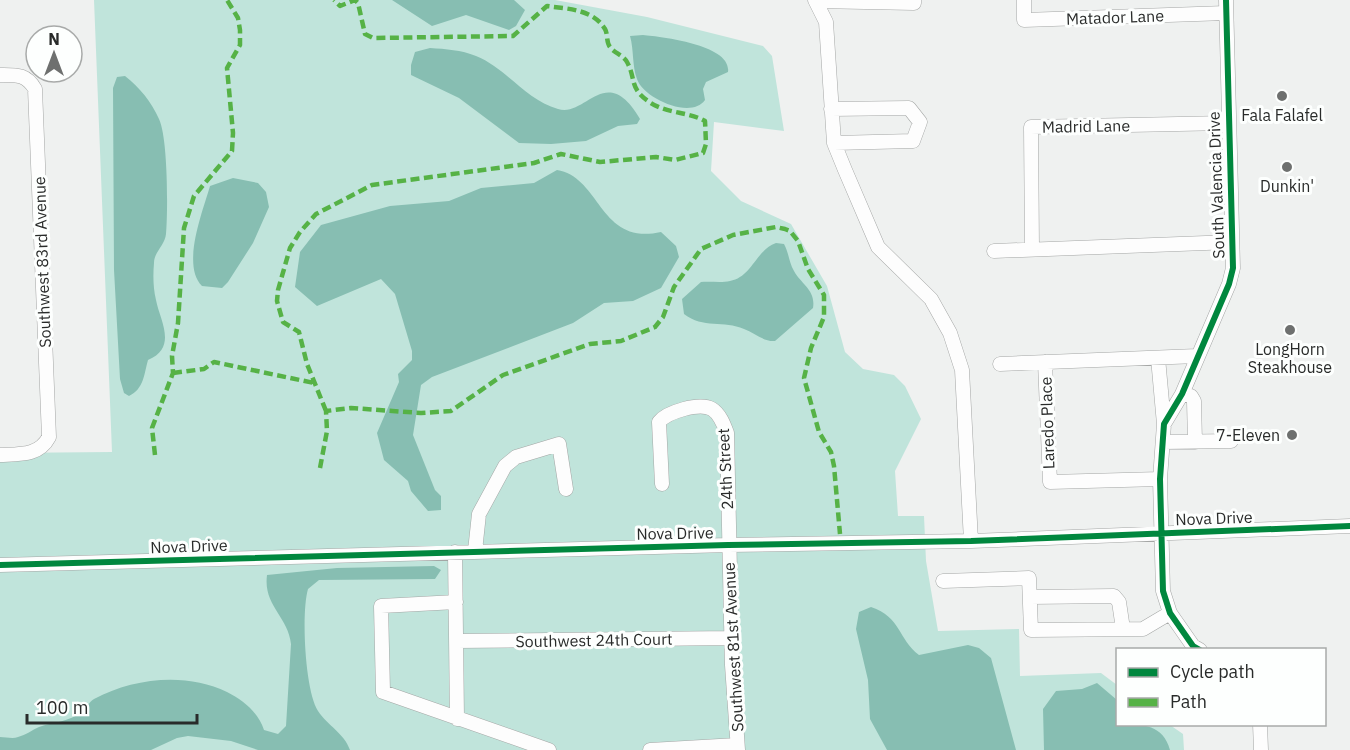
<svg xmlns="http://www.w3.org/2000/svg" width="1350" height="750" viewBox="0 0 1350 750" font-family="'IBM Plex Sans',sans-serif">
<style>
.green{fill:#c0e4db}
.water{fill:#87beb2}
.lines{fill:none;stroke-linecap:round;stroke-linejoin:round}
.minor-casing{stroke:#a4a6a5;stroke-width:15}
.minor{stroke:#fdfdfd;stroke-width:14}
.quiet{stroke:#56b246;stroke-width:4.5;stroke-dasharray:9 4.5;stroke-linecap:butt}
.cycleway-casing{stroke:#fdfffe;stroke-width:10}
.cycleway{stroke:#00873e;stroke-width:6}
.poi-dot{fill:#6e706f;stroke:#fdfffe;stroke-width:2}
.labels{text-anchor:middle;stroke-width:6;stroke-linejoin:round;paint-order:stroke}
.street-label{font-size:16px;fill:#292b2a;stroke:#fdfffe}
.poi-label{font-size:16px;fill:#292b2a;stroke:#fdfffe}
</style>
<rect width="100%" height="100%" fill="#eff1f0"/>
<path class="green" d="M94 0H555L647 17 763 46 772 56 784 131 714 122 711 171 741 201 791 224 827 286 845 352 863 369 894 375 905 386 921 419 895 471 898 516H924L926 561 938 631 1019 629 1020 676 1101 673 1117 685 1118 724 1170 725 1183 734 1184 750H0V453L112 452Z"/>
<path class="water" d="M392 0H514L525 10 516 26 509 30 466 15 432 26Z
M643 35C663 37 732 45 728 72L706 82 703 89 705 100C691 120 643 98 637 79 632 66 634 50 630 36Z
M430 48C446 49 461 50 476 56 506 68 526 100 558 109 586 118 606 61 640 119L637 124 618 126 586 141 551 144 519 143 459 98 411 75V65L415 52Z
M125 76C140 88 151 101 159 119 168 138 168 211 166 234 165 245 154 252 154 263 153 275 153 287 156 300 160 321 178 347 148 360 144 374 144 389 129 396L124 393 120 379 114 270 113 88 117 77Z
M557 170C601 177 599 246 661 232L676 246 679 257 661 288 633 301 604 303 573 323 432 377 421 385 413 435 435 490 441 496V510L428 511 411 491 408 481 384 460 377 433 399 382 398 374 412 360V351L395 294 381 279 317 306 295 287 300 252 321 225 390 206 449 201 481 188 534 183Z
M233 178 258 183 266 192 269 207 253 243 228 282 222 288 202 286C181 265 203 211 210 186Z
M776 243 784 244C789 253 789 263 794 271 801 284 816 290 813 308L775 341C764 342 755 333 744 329 724 320 703 329 684 314L682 299 701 282C710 281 721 283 730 281 752 277 756 250 776 243Z
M434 566 441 570 435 579 319 580 308 589C301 613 305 691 318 711 328 726 344 733 350 750H258L231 741 188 736 177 738 151 750H0V737C6 737 13 739 18 737 26 735 32 730 39 727 53 722 69 722 82 712 86 708 89 702 94 699 133 678 186 672 227 692 243 700 258 712 264 730L278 734 286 726 291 644C288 616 263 606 267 575L337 568Z
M871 607C901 617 898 639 919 655L968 645 979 648 991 658 1016 750H887L870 719 868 680 856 629 859 612Z
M1097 683 1117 700 1118 724C1139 724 1163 723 1170 750H1044L1043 709 1056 691 1082 689Z"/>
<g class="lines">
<defs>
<path id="minor" d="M815 0 826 22 834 143 845 170 878 247 931 299 950 333 962 370 971 541
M1024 0V20L1226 13
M816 1 914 3V0
M0 75C17 75 26 74 35 89L49 437C39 456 20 454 0 455
M831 109 909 108 920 122 913 141 834 143
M1032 249 1031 127 1227 123
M994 251 1232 242
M1158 358 1164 424
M1045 362 1050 482 1160 479
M1000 364 1197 356
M1182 394 1191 396 1194 401 1195 442
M1163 442 1231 441
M662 484 659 422C667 412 699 402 712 409 720 414 724 425 727 433L732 665 738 750
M475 551 479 514 505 466 516 457 559 444 566 489
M455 552 457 719
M0 565 728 545 971 541 1350 526
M943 581 1029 578 1031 630 1143 629 1170 613
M1030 597 1114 596 1119 602 1123 629
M456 602 381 606 383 692 549 750
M456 641 732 638
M1200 650 1193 646 1170 613 1163 591 1160 479 1164 424 1182 394 1229 284 1233 268 1226 0
M1260 724 1261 750
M650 750 737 745"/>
</defs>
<use href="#minor" class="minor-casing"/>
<use href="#minor" class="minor"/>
<path class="quiet" d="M173 373 204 369 214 362 314 383
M326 411 307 364 299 332 283 322 277 301 278 290 290 248 300 232 316 214 372 185 534 163 561 154 600 162 656 157 675 160 703 153 706 144 705 121C687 111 665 114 648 101 629 88 636 78 627 62 623 55 614 53 610 47 606 42 608 34 605 29 593 9 568 9 547 6L513 36 373 38 365 34 358 3 355 0 340 6 334 0
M155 455 152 428 173 373 172 356 178 323 184 228 194 196 232 151 233 133 227 68 240 45V30L238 18 227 0
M320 468 327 431 326 411 351 408 421 413 451 411 503 375 590 344 621 341 655 327 663 317 674 287 701 249 733 235 776 227 785 229 790 231 798 241 808 269 824 295V317L811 348 804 378 819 432 831 452 834 466 840 534"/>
<defs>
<path id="cycleway" d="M0 565 728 545 971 541 1350 526
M1200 650 1193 646 1170 613 1163 591 1160 479 1164 424 1182 394 1229 284 1233 268 1226 0"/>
</defs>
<use href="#cycleway" class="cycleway-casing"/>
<use href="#cycleway" class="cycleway"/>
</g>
<g class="poi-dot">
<circle cx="1282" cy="96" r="6"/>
<circle cx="1287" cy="167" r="6"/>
<circle cx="1290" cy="330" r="6"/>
<circle cx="1292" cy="435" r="6"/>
</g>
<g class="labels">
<g class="street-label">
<text transform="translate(1115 17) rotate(-2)" y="6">Matador Lane</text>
<text transform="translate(1086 126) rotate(-1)" y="6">Madrid Lane</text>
<text transform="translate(1216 185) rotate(-92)" y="6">South Valencia Drive</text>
<text transform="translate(42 262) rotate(-92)" y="6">Southwest 83rd Avenue</text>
<text transform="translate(1047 423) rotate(-92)" y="6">Laredo Place</text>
<text transform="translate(725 469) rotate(-93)" y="6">24th Street</text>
<text transform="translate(1214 518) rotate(-2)" y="6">Nova Drive</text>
<text transform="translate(675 533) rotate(-1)" y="6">Nova Drive</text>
<text transform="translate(189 546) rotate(-2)" y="6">Nova Drive</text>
<text transform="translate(594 640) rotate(-1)" y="6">Southwest 24th Court</text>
<text transform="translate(733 647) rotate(-93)" y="6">Southwest 81st Avenue</text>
</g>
<g class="poi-label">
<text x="1282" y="121">Fala Falafel</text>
<text x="1287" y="192">Dunkin'</text>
<text x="1290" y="355">LongHorn<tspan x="1290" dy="18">Steakhouse</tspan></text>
<text x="1280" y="441" text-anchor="end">7-Eleven</text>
</g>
</g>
<rect x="1116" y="648" width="210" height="78" fill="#fdfffe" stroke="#a8aaa9" stroke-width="1.5"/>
<rect x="1128" y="668" width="30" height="9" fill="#00873e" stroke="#a8aaa9" stroke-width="1.5"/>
<text x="1170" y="678" font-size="18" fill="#292b2a">Cycle path</text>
<rect x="1128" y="698" width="30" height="9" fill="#56b246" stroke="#a8aaa9" stroke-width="1.5"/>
<text x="1170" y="708" font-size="18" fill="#292b2a">Path</text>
<g transform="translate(54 54)"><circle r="28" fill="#fdfffe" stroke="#a8aaa9" stroke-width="1.5"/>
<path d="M0-4.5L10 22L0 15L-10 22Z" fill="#6e706f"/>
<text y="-9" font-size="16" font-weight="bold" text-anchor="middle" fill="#292b2a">N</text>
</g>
<path d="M27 714v9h170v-9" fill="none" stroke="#292b2a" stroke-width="3"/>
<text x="36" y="714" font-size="18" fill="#292b2a" stroke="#fdfffe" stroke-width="4.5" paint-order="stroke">100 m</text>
</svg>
